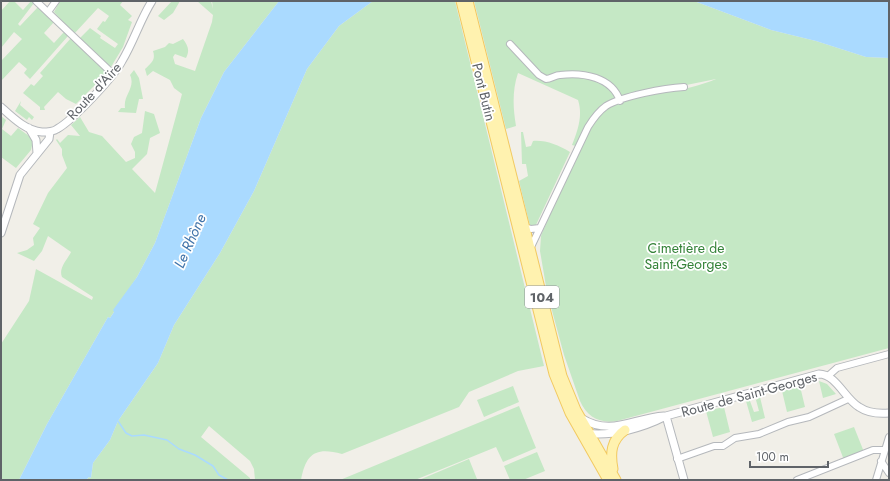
<svg xmlns="http://www.w3.org/2000/svg" width="890" height="481" viewBox="0 0 890 481" font-family="Jost,sans-serif">
<style>
.green{fill:#c5e8c5}
.water{fill:#aadaff}
.lines{fill:none;stroke-linecap:round;stroke-linejoin:round}
.stream{stroke:#aadaff;stroke-width:1.5}
.minor-casing{stroke:#b5b8bc;stroke-width:8}
.tertiary-casing{stroke:#b5b8bc;stroke-width:9}
.primary-casing{stroke:#f2c960;stroke-width:11}
.minor{stroke:#fff;stroke-width:6}
.tertiary{stroke:#fff;stroke-width:7}
.primary{stroke:#fff2af;stroke-width:9}
.labels{text-anchor:middle;stroke-width:3.5;stroke-linejoin:round;paint-order:stroke}
.shield{fill:#fff;stroke:#8f9295;stroke-width:1}
.shield-label{font-size:13px;font-weight:bold;fill:#5f6368}
.street-label{font-size:14px;fill:#5f6368;stroke:#fff}
.park-label{font-size:14px;fill:#348238;stroke:#fff}
.water-label{font-size:15px;font-style:italic;fill:#4174aa;stroke:#fff}
</style>
<rect width="100%" height="100%" fill="#f1efe8"/>
<path class="green" d="M10 1H14L23 10 31 1 34 3 18 24 20 26 38 7 54 22 44 33 54 43 64 32 68 36 30 79 24 73 27 69 19 62 1 81V61L22 39 14 32 1 48V11Z
M60 1H123L120 5 132 16 128 20 132 22 123 47 111 67H109L79 39 90 28 101 36 100 38 115 48 118 44 97 29 103 21 105 22 109 16 98 8 74 34 54 12Z
M172 1H180L173 13 164 20 158 16Z
M197 1H211L213 9 212 1H279L224 72 201 118 155 243 137 277 110 318 108 317 47 424 19 480H1V344L29 301 36 269 92 300 93 297 62 277C58 268 68 259 71 252L48 236 42 251 34 261 17 253 27 250 34 245 33 238 40 228 33 224 48 193 67 168 62 155V149L56 140 57 139 60 143 68 135 80 136 71 125 80 117 89 132 102 136 126 162 135 158V152L131 144 134 137 142 133 145 111 154 114 160 133 150 138 147 154 132 169 155 193 182 94 174 88 170 80 153 71 147 76 145 69C151 63 156 60 153 51L165 47 169 43 173 44 183 39C188 46 190 50 186 58L175 54 173 57 175 64 195 71 212 22 213 15Z
M373 1H455L544 366 518 371 469 392 459 407 342 454C316 447 306 453 301 480H255L254 469 250 461 209 426 201 437 250 478V480H86L89 477 91 478 93 463 110 440 118 421 158 363 174 325 220 253 254 191 307 69 339 26Z
M474 1H694L771 30 816 41 866 57 889 58V348L617 421C600 424 587 417 580 401L564 355 547 292 540 251 541 236C553 209 587 116 612 106 646 92 684 93 716 79L622 98 621 95H617V100L608 103 576 146 572 145C578 130 583 115 578 100L518 73C512 91 513 108 516 126L506 129Z
M71 38 106 71V74L76 104 66 99 58 92 44 107 45 110H40V107L23 93 31 84 34 86 43 76 40 73Z
M134 70 139 78 143 99H139L136 113 118 112 121 108H125C123 95 136 88 130 75Z
M21 101 20 105 34 117 32 120 29 117 27 120 15 111Z
M1 116 6 120 2 129 11 136 18 128 29 136 33 141 31 150 16 168 1 157Z
M521 132H523L526 147 531 146 533 141C546 140 558 145 570 152L535 227 530 226 519 181 528 176 526 164H522Z
M819 381 827 384 836 394 823 398Z
M513 386 519 402 484 417 477 400Z
M800 386 805 407 787 412 782 391Z
M760 397 765 418 752 422 746 401H750L754 412 759 411 756 400Z
M519 406 536 448 503 462 496 447 415 480H340Z
M724 407 730 432 713 437 706 411Z
M854 427 864 452 844 460 834 434Z
M537 452 545 471 523 480H510L504 466Z
M469 459 477 479 474 480H419Z"/>
<path class="water" d="M279 1H373L339 26 307 69 254 191 220 253 174 325 158 363 118 421 110 440 93 463 91 478 89 477 86 480H19L47 424 108 317 110 318 114 312 113 310 137 277 155 243 201 118 224 72Z
M694 1H889V58L866 57 816 41 771 30Z"/>
<g class="lines">
<path class="stream" d="M118 421 126 433 132 436 144 435 167 440 179 449 195 455 213 466 219 475 228 480"/>
<defs>
<path id="minor" d="M36 1 113 74
M48 12 56 1
M510 44 539 75 546 79C551 79 555 75 560 75 583 72 612 77 620 101
M525 227 531 229 540 228
M530 249 588 127C593 119 599 111 606 106 622 96 665 88 684 87
M828 376 837 368 889 354
M677 459 714 446H723L735 438 759 434 788 422 809 417 848 399
M881 461 889 473
M797 480 873 450H885
M876 480 889 437"/>
<path id="tertiary" d="M1 107C12 117 26 131 42 132 47 132 53 132 57 129 73 120 113 78 122 61 134 41 140 20 152 1
M29 128 36 140 37 153
M1 233 20 175 49 139 50 132
M666 416 684 480
M581 418C611 437 633 418 664 416
M585 433C611 437 643 428 666 416L819 374C836 374 845 399 859 407 868 413 878 414 889 413"/>
<path id="primary" d="M461 1 554 374 570 413 608 480
M468 1 562 376 576 410 616 480
M613 469C610 453 611 440 625 430"/>
</defs>
<use href="#minor" class="minor-casing"/>
<use href="#tertiary" class="tertiary-casing"/>
<use href="#primary" class="primary-casing"/>
<use href="#minor" class="minor"/>
<use href="#tertiary" class="tertiary"/>
<use href="#primary" class="primary"/>
</g>
<g class="labels">
<rect class="shield" x="525" y="286" width="34" height="22" rx="3"/>
<g class="shield-label">
<text x="542" y="302">104</text>
</g>
<g class="street-label">
<text transform="translate(94 91) rotate(-47)" y="5">Route d'Aïre</text>
<text transform="translate(484 92) rotate(76)" y="5">Pont Butin</text>
<text transform="translate(749 394) rotate(-15)" y="5">Route de Saint-Georges</text>
</g>
<g class="park-label">
<text x="686" y="253">Cimetière de<tspan x="686" dy="16">Saint-Georges</tspan></text>
</g>
<g class="water-label">
<text transform="translate(190 241) rotate(-66)" y="5">Le Rhône</text>
</g>
</g>
<rect width="890" height="481" fill="none" stroke="#5f6368" stroke-width="4"/>
<path d="M750 461v6h78v-6" fill="none" stroke="#5f6368" stroke-width="2"/>
<text x="756" y="461" font-size="12" fill="#5f6368" stroke="#ffffff" stroke-width="3" paint-order="stroke">100 m</text>
</svg>
